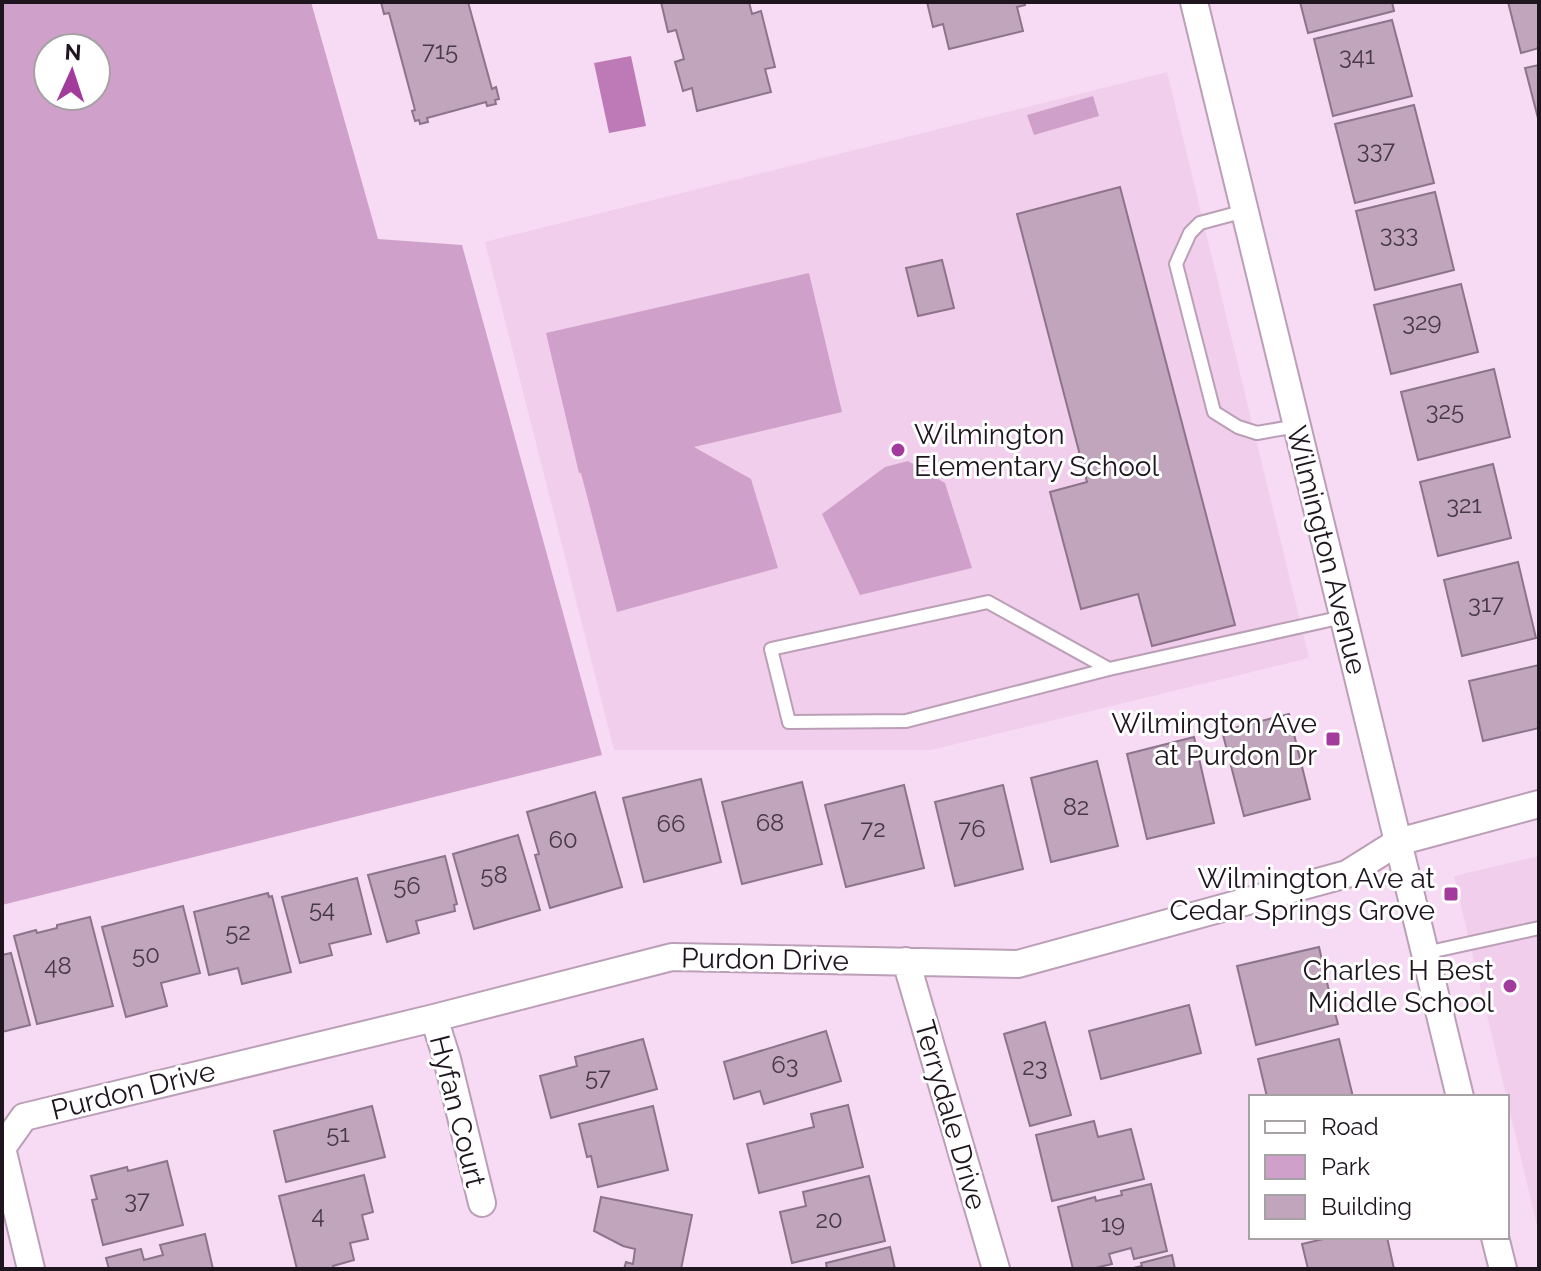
<svg xmlns="http://www.w3.org/2000/svg" width="1541" height="1271" viewBox="0 0 1541 1271" font-family="Raleway,sans-serif">
<style>
.built{fill:#f1ceec}
.green{fill:#cfa1ca;fill-rule:evenodd}
.water{fill:#bd7ab7}
.building{fill:#c0a5bc;stroke:#8d748a;stroke-width:2}
.lines{fill:none;stroke-linecap:round;stroke-linejoin:round}
.service-casing{stroke:#ba9fb6;stroke-width:16}
.minor-casing{stroke:#ba9fb6;stroke-width:30}
.service{stroke:#fff;stroke-width:12}
.minor{stroke:#fff;stroke-width:26}
.poi-dot{fill:#a33b9d;stroke:#fff;stroke-width:3}
.labels{text-anchor:middle;stroke-width:6;stroke-linejoin:round;paint-order:stroke}
.number-label{font-size:24px;fill:#473946}
.poi-label{font-size:28px;fill:#1f151e;stroke:#fff;text-anchor:end}
.street-label{font-size:28px;fill:#1f151e;stroke:#fff}
</style>
<rect width="100%" height="100%" fill="#f7daf3"/>
<path class="built" d="M1167 72 1309 658 931 750H614L485 242Z
M1539 856V1234L1454 876Z"/>
<path class="green" d="M2 2H311L378 239 462 245 602 755 2 905ZM96 48V96H48V48Z
M1093 96 1099 116 1034 135 1027 115Z
M809 273 842 412 694 447 751 479 778 568 617 612 581 473H579L546 333Z
M908 461 945 483 972 568 860 595 822 514 885 467Z"/>
<path class="water" d="M631 56 646 126 609 133 594 63Z"/>
<path class="building" d="M381 2H468L492 89 496 87 499 99 495 100 496 104 487 106 486 102 427 118 428 122 420 124 419 120 415 121 412 111 415 110 389 13 384 14Z
M661 2H749L752 14 761 11 775 67 765 69 771 92 697 111 692 88 683 91 675 62 684 59 676 30 668 32Z
M927 2H1024L1025 5 1017 7 1023 31 949 49 943 24 933 27Z
M1300 2H1392L1394 11 1308 33Z
M1508 2H1539V48L1521 53Z
M1392 20 1412 96 1333 116 1314 39Z
M1539 65V122L1525 68Z
M1414 105 1434 183 1355 203 1335 124Z
M1120 187 1235 625 1152 646 1138 594 1081 609 1050 492 1087 482 1017 214Z
M1435 192 1454 270 1375 290 1356 211Z
M942 260 954 308 918 316 906 268Z
M1461 284 1478 352 1391 374 1374 305Z
M1494 369 1510 437 1418 460 1401 392Z
M1493 464 1511 538 1438 556 1420 482Z
M1518 562 1536 638 1462 656 1444 580Z
M1539 665V728L1483 741 1469 681Z
M1289 714 1310 799 1244 816 1222 731Z
M1194 737 1214 823 1147 839 1127 754Z
M1097 761 1118 846 1051 862 1031 778Z
M701 779 721 862 644 882 623 798Z
M802 782 822 864 742 884 722 802Z
M904 785 924 868 846 887 825 805Z
M1003 785 1023 869 955 886 935 802Z
M595 792 622 887 550 908 535 855 539 854 527 812Z
M518 835 540 910 474 929 453 854Z
M445 856 457 904 454 905 455 911 416 921 419 933 387 942 368 875Z
M357 878 371 934 329 944 332 955 300 963 282 897Z
M268 893 269 897 272 896 291 972 242 984 238 968 209 975 194 912Z
M183 906 200 973 161 983 167 1006 126 1017 102 927Z
M90 917 113 1006 37 1024 14 936 36 930 37 933 57 928V925Z
M1319 947 1334 1013H1335L1338 1024 1256 1045 1237 966Z
M11 953 30 1025 2 1032V955Z
M1189 1005 1201 1053 1101 1079 1089 1031Z
M1045 1022 1071 1115 1030 1126 1004 1034Z
M826 1031 841 1081 764 1104 760 1091 734 1099 724 1062Z
M643 1039 657 1089 551 1118 540 1076 577 1066 575 1057Z
M1339 1039 1353 1097H1267L1258 1059Z
M848 1105 863 1167 759 1193 747 1144 814 1127 811 1114Z
M372 1106 385 1157 286 1182 274 1131Z
M653 1106 668 1170 598 1187 591 1156 587 1157 579 1124Z
M1094 1121 1098 1137 1131 1129 1144 1179 1052 1201 1036 1135Z
M167 1161 183 1225 103 1245 92 1200 97 1199 91 1176 127 1167 128 1171Z
M364 1175 373 1212 362 1215 368 1239 350 1243 354 1260 333 1266 334 1269H297L279 1196Z
M869 1176 885 1241 792 1263 780 1212 806 1206 803 1192Z
M1151 1184 1167 1251 1134 1259 1131 1248 1109 1254 1112 1264 1091 1269H1073L1058 1207 1095 1197 1096 1201 1122 1195 1121 1191Z
M601 1197 692 1215 681 1269H624L626 1262 633 1264 635 1249 623 1246 594 1231Z
M205 1234 213 1269H109L106 1258 141 1249 144 1260 163 1255 160 1245Z
M1332 1237H1387L1394 1269H1308L1302 1244Z
M890 1247 895 1269H827L826 1263Z
M1172 1255 1175 1269H1129L1142 1266 1141 1263Z"/>
<g class="lines">
<defs>
<path id="service" d="M1245 211 1200 223 1190 233 1176 264 1214 412 1238 427 1257 433 1297 426
M1109 669 988 602 771 649 789 722 906 721 1109 669 1343 617
M1425 953 1539 928"/>
<path id="minor" d="M1194 2 1460 1097
M906 961 996 1269
M434 1018 447 1059 482 1203
M2 1148 24 1117 434 1018 672 957 1018 964 1347 874 1398 842 1539 804
M2 1148 31 1269
M1495 1237 1503 1269"/>
</defs>
<use href="#service" class="service-casing"/>
<use href="#minor" class="minor-casing"/>
<use href="#service" class="service"/>
<use href="#minor" class="minor"/>
</g>
<g class="poi-dot">
<circle cx="898" cy="450" r="8"/>
<rect x="1325" y="731" width="16" height="16" rx="4"/>
<rect x="1443" y="886" width="16" height="16" rx="4"/>
<circle cx="1510" cy="986" r="8"/>
</g>
<g class="labels">
<g class="number-label">
<text x="440" y="59">715</text>
<text x="1357" y="64">341</text>
<text x="1376" y="158">337</text>
<text x="1399" y="242">333</text>
<text x="1422" y="330">329</text>
<text x="1445" y="419">325</text>
<text x="1464" y="513">321</text>
<text x="1486" y="612">317</text>
<text x="1076" y="815">82</text>
<text x="770" y="831">68</text>
<text x="671" y="832">66</text>
<text x="873" y="837">72</text>
<text x="972" y="837">76</text>
<text x="563" y="848">60</text>
<text x="494" y="883">58</text>
<text x="407" y="894">56</text>
<text x="322" y="917">54</text>
<text x="238" y="940">52</text>
<text x="146" y="963">50</text>
<text x="58" y="974">48</text>
<text x="785" y="1073">63</text>
<text x="1035" y="1075">23</text>
<text x="598" y="1085">57</text>
<text x="338" y="1142">51</text>
<text x="137" y="1208">37</text>
<text x="318" y="1223">4</text>
<text x="829" y="1228">20</text>
<text x="1113" y="1232">19</text>
</g>
<g class="poi-label">
<text x="914" y="444" text-anchor="start">Wilmington<tspan x="914" dy="32">Elementary School</tspan></text>
<text x="1317" y="733">Wilmington Ave<tspan x="1317" dy="32">at Purdon Dr</tspan></text>
<text x="1435" y="888">Wilmington Ave at<tspan x="1435" dy="32">Cedar Springs Grove</tspan></text>
<text x="1494" y="980">Charles H Best<tspan x="1494" dy="32">Middle School</tspan></text>
</g>
<g class="street-label">
<text transform="translate(1327 550) rotate(76)" y="10">Wilmington Avenue</text>
<text transform="translate(765 959) rotate(1)" y="10">Purdon Drive</text>
<text transform="translate(133 1090) rotate(-14)" y="10">Purdon Drive</text>
<text transform="translate(458 1111) rotate(76)" y="10">Hyfan Court</text>
<text transform="translate(951 1115) rotate(74)" y="10">Terrydale Drive</text>
</g>
</g>
<rect width="1541" height="1271" fill="none" stroke="#1f151e" stroke-width="8"/>
<rect x="1249" y="1095" width="260" height="144" fill="#ffffff" stroke="#a5a1a5" stroke-width="2"/>
<rect x="1265" y="1121" width="40" height="12" fill="#ffffff" stroke="#a5a1a5" stroke-width="2"/>
<text x="1321" y="1135" font-size="24" fill="#1f151e">Road</text>
<rect x="1265" y="1155" width="40" height="24" fill="#cfa1ca" stroke="#a5a1a5" stroke-width="2"/>
<text x="1321" y="1175" font-size="24" fill="#1f151e">Park</text>
<rect x="1265" y="1195" width="40" height="24" fill="#c0a5bc" stroke="#a5a1a5" stroke-width="2"/>
<text x="1321" y="1215" font-size="24" fill="#1f151e">Building</text>
<g transform="translate(72 72) rotate(3)"><circle r="38" fill="#ffffff" stroke="#a5a1a5" stroke-width="2"/>
<path d="M0-6L14 30L0 20L-14 30Z" fill="#a33b9d"/>
<text y="-12" font-size="22" font-weight="bold" text-anchor="middle" fill="#1f151e">N</text>
</g>
</svg>
